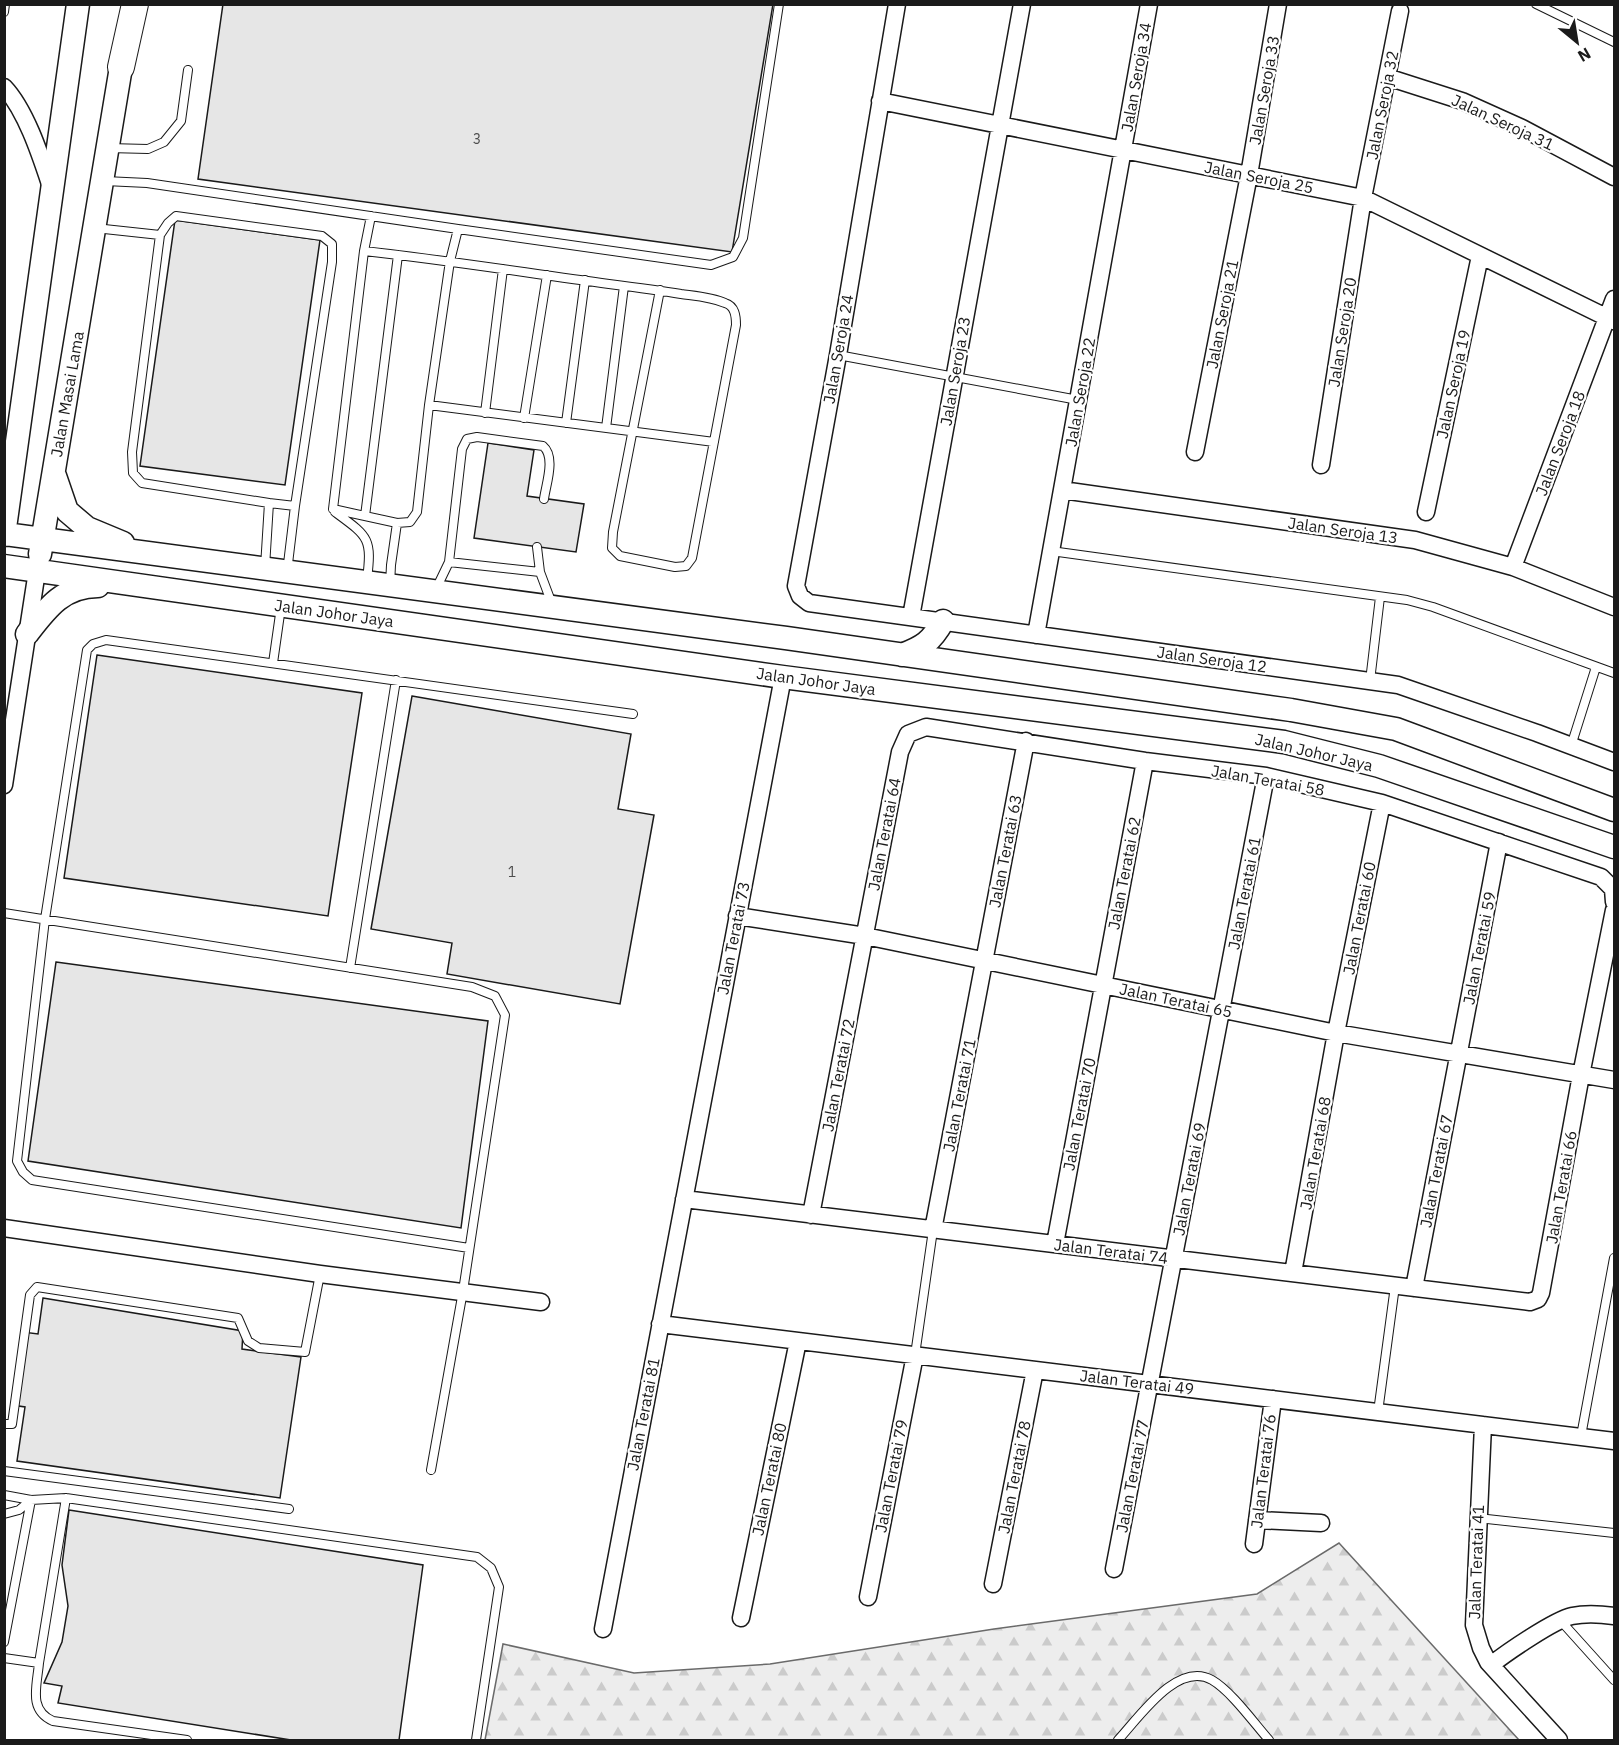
<svg xmlns="http://www.w3.org/2000/svg" width="1619" height="1745" viewBox="0 0 1619 1745" font-family="'IBM Plex Sans',sans-serif">
<style>
.forest{fill:url(#forest-firs);stroke:#6a6a6a;stroke-width:1.5}
.building{fill:#e6e6e6;stroke:#1a1a1a;stroke-width:1.5}
.lines{fill:none;stroke-linecap:round;stroke-linejoin:round}
.service-casing{stroke:#1a1a1a;stroke-width:10}
.minor-casing{stroke:#1a1a1a;stroke-width:19}
.secondary-casing{stroke:#1a1a1a;stroke-width:25}
.primary-casing{stroke:#1a1a1a;stroke-width:28}
.service{stroke:#fff;stroke-width:8}
.minor{stroke:#fff;stroke-width:16}
.secondary{stroke:#fff;stroke-width:22}
.primary{stroke:#fff;stroke-width:26}
.labels{text-anchor:middle;stroke-width:4.5;stroke-linejoin:round;paint-order:stroke}
.number-label{font-size:14px;fill:#4d4d4d}
.street-label{font-size:16px;fill:#1a1a1a;stroke:#fff}
</style>
<defs>
<pattern id="forest-firs" width="22" height="20" patternUnits="userSpaceOnUse" patternTransform="scale(1.5)"><rect width="22" height="20" fill="#ededed"/><path d="M5 1l3.5 6h-7zM16 11l3.5 6h-7z" fill="#cbcbcb"/></pattern>
</defs>
<rect width="100%" height="100%" fill="#fff"/>
<path class="forest" d="M1339 1543 1519 1740H485L503 1644 634 1673 770 1664 994 1629 1257 1594Z"/>
<path class="building" d="M223 4H773L732 252 198 179Z
M175 220 320 240 285 485 140 466Z
M488 443 534 450 527 496 584 504 576 552 474 538Z
M97 655 362 693 328 916 64 878Z
M412 696 631 734 618 809 654 815 620 1004 447 974 452 943 371 929Z
M56 962 488 1021 461 1228 28 1161Z
M43 1298 243 1331 242 1349 301 1357 280 1498 17 1461 25 1407 12 1405 23 1332 38 1334Z
M69 1510 423 1565 399 1740H291L58 1703 62 1686 44 1683 62 1642 68 1606 62 1565Z"/>
<g class="lines">
<defs>
<path id="service" d="M1536 4 1614 42
M4 12 5 4
M108 148 148 149 164 142 181 121 188 70
M105 181 147 183 458 229 711 265 733 257 743 238 779 4
M95 228 160 235
M364 251 371 216
M838 355 1078 400
M429 405 714 442
M485 413 503 269
M524 418 547 275
M566 423 585 280
M606 428 624 286
M269 503 295 506
M333 509 364 251C446 260 527 273 609 284 633 287 657 290 681 294 696 296 712 297 725 303 735 306 736 316 736 325L692 558 686 566 675 567 620 556 612 548 613 532 660 290
M333 509 397 523 410 522 417 512 429 405 450 261 458 229
M335 512C369 537 372 538 367 580
M365 516 398 255
M537 547 540 572 552 604
M1051 551 1407 600 1433 607 1614 673
M449 562 540 572
M265 567 269 503 142 483 133 473 132 452 160 235 168 223 176 216 322 236 332 244V262L295 506 287 572
M390 585 391 565 397 523
M436 589 449 562 462 449 467 439 477 437 543 446C556 457 546 484 544 499
M273 663 281 607
M1370 681 1380 597
M1571 746 1596 667
M4 913 472 987 495 996 505 1015 463 1291 431 1470
M350 968 396 680
M469 1248 32 1180 23 1172 17 1161 45 919 87 650 93 644 106 640 633 714
M915 1355 933 1230
M1378 1412 1395 1286
M4 1424H12L30 1295 37 1287 238 1318 248 1341 259 1348 305 1352 320 1274
M1581 1436 1614 1258
M4 1471 289 1509
M4 1495 31 1500 66 1498 477 1557 491 1568 499 1587 476 1740
M4 1514 19 1510 31 1500
M1478 1518 1614 1533
M1560 1620 1614 1680
M4 1642 31 1500
M4 1658 39 1663C37 1686 28 1710 53 1721L187 1740
M39 1663 66 1498
M1118 1740C1138 1719 1177 1660 1212 1680 1231 1691 1254 1723 1269 1740"/>
<path id="minor" d="M897 4 838 355 796 586 800 596 809 603 1398 685 1537 733 1614 762
M1387 77 1462 101 1522 128 1614 177
M4 87C26 110 41 157 51 187
M880 101 1363 198 1614 321
M1195 452 1249 175 1278 4
M1321 465 1363 198 1400 11
M1062 490 1415 540 1513 567 1614 607
M1426 512 1480 256
M1513 567 1614 299
M911 617 1022 4
M1036 635 1149 4
M4 785 37 571
M737 916 865 936 1336 1033 1614 1080
M684 1199 1530 1302 1538 1299 1541 1293 1581 1075 1614 910
M811 1215 900 752 908 734 926 727 1145 761 1266 776 1382 803 1601 877 1613 889 1614 902
M4 1228 320 1274 541 1302
M933 1230 1026 741
M1055 1244 1145 761
M1293 1273 1336 1033 1382 803
M1414 1288 1499 842
M660 1324 1614 1441
M1483 1425 1474 1625 1481 1648 1488 1662 1559 1740
M1257 1520 1321 1523
M1254 1544 1273 1399
M1114 1569 1266 776
M993 1584 1035 1370
M868 1597 915 1355
M741 1618 798 1341
M603 1629 783 677
M1491 1665C1506 1653 1554 1620 1572 1616 1586 1613 1600 1614 1614 1616"/>
<path id="secondary" d="M55 476 67 511 87 528 123 543
M5 534 786 638 1291 710 1396 729 1614 810
M4 535 78 4
M40 554 121 67
M4 566 783 677 1284 742 1379 766 1614 847
M27 634C47 608 63 586 98 586
M902 655C923 647 931 642 943 621"/>
<path id="primary" d="M121 67 135 4"/>
</defs>
<use href="#service" class="service-casing"/>
<use href="#minor" class="minor-casing"/>
<use href="#secondary" class="secondary-casing"/>
<use href="#primary" class="primary-casing"/>
<use href="#service" class="service"/>
<use href="#minor" class="minor"/>
<use href="#secondary" class="secondary"/>
<use href="#primary" class="primary"/>
</g>
<g class="labels">
<g class="number-label">
<text x="477" y="144">3</text>
<text x="512" y="877">1</text>
</g>
<g class="street-label">
<text transform="translate(1136 77) rotate(-80)" y="6">Jalan Seroja 34</text>
<text transform="translate(1264 90) rotate(-80)" y="6">Jalan Seroja 33</text>
<text transform="translate(1382 105) rotate(-79)" y="6">Jalan Seroja 32</text>
<text transform="translate(1503 122) rotate(25)" y="6">Jalan Seroja 31</text>
<text transform="translate(1259 177) rotate(11)" y="6">Jalan Seroja 25</text>
<text transform="translate(1222 314) rotate(-79)" y="6">Jalan Seroja 21</text>
<text transform="translate(1342 332) rotate(-81)" y="6">Jalan Seroja 20</text>
<text transform="translate(838 349) rotate(-80)" y="6">Jalan Seroja 24</text>
<text transform="translate(955 371) rotate(-80)" y="6">Jalan Seroja 23</text>
<text transform="translate(1453 384) rotate(-78)" y="6">Jalan Seroja 19</text>
<text transform="translate(1080 392) rotate(-80)" y="6">Jalan Seroja 22</text>
<text transform="translate(67 394) rotate(-80)" y="6">Jalan Masai Lama</text>
<text transform="translate(1560 443) rotate(-69)" y="6">Jalan Seroja 18</text>
<text transform="translate(1343 530) rotate(8)" y="6">Jalan Seroja 13</text>
<text transform="translate(334 613) rotate(8)" y="6">Jalan Johor Jaya</text>
<text transform="translate(1212 659) rotate(8)" y="6">Jalan Seroja 12</text>
<text transform="translate(816 681) rotate(8)" y="6">Jalan Johor Jaya</text>
<text transform="translate(1314 752) rotate(13)" y="6">Jalan Johor Jaya</text>
<text transform="translate(1268 780) rotate(10)" y="6">Jalan Teratai 58</text>
<text transform="translate(884 834) rotate(-79)" y="6">Jalan Teratai 64</text>
<text transform="translate(1005 851) rotate(-79)" y="6">Jalan Teratai 63</text>
<text transform="translate(1124 873) rotate(-79)" y="6">Jalan Teratai 62</text>
<text transform="translate(1244 893) rotate(-79)" y="6">Jalan Teratai 61</text>
<text transform="translate(1359 918) rotate(-79)" y="6">Jalan Teratai 60</text>
<text transform="translate(733 938) rotate(-79)" y="6">Jalan Teratai 73</text>
<text transform="translate(1479 948) rotate(-79)" y="6">Jalan Teratai 59</text>
<text transform="translate(1176 1000) rotate(12)" y="6">Jalan Teratai 65</text>
<text transform="translate(838 1075) rotate(-79)" y="6">Jalan Teratai 72</text>
<text transform="translate(959 1095) rotate(-79)" y="6">Jalan Teratai 71</text>
<text transform="translate(1079 1114) rotate(-79)" y="6">Jalan Teratai 70</text>
<text transform="translate(1315 1153) rotate(-80)" y="6">Jalan Teratai 68</text>
<text transform="translate(1436 1171) rotate(-79)" y="6">Jalan Teratai 67</text>
<text transform="translate(1189 1179) rotate(-79)" y="6">Jalan Teratai 69</text>
<text transform="translate(1561 1187) rotate(-80)" y="6">Jalan Teratai 66</text>
<text transform="translate(1111 1251) rotate(7)" y="6">Jalan Teratai 74</text>
<text transform="translate(1137 1382) rotate(7)" y="6">Jalan Teratai 49</text>
<text transform="translate(643 1414) rotate(-79)" y="6">Jalan Teratai 81</text>
<text transform="translate(1263 1471) rotate(-83)" y="6">Jalan Teratai 76</text>
<text transform="translate(891 1476) rotate(-79)" y="6">Jalan Teratai 79</text>
<text transform="translate(1132 1476) rotate(-79)" y="6">Jalan Teratai 77</text>
<text transform="translate(1014 1477) rotate(-79)" y="6">Jalan Teratai 78</text>
<text transform="translate(769 1479) rotate(-78)" y="6">Jalan Teratai 80</text>
<text transform="translate(1476 1562) rotate(-88)" y="6">Jalan Teratai 41</text>
</g>
</g>
<rect width="1619" height="1745" fill="none" stroke="#1a1a1a" stroke-width="12"/>
<g transform="translate(1577 42) rotate(150)" stroke="#ffffff" stroke-width="4.5" paint-order="stroke">
<path d="M0-4.5L10 22L0 15L-10 22Z" fill="#1a1a1a"/>
<text y="-9" font-size="16" font-weight="bold" text-anchor="middle" fill="#1a1a1a">N</text>
</g>
</svg>
